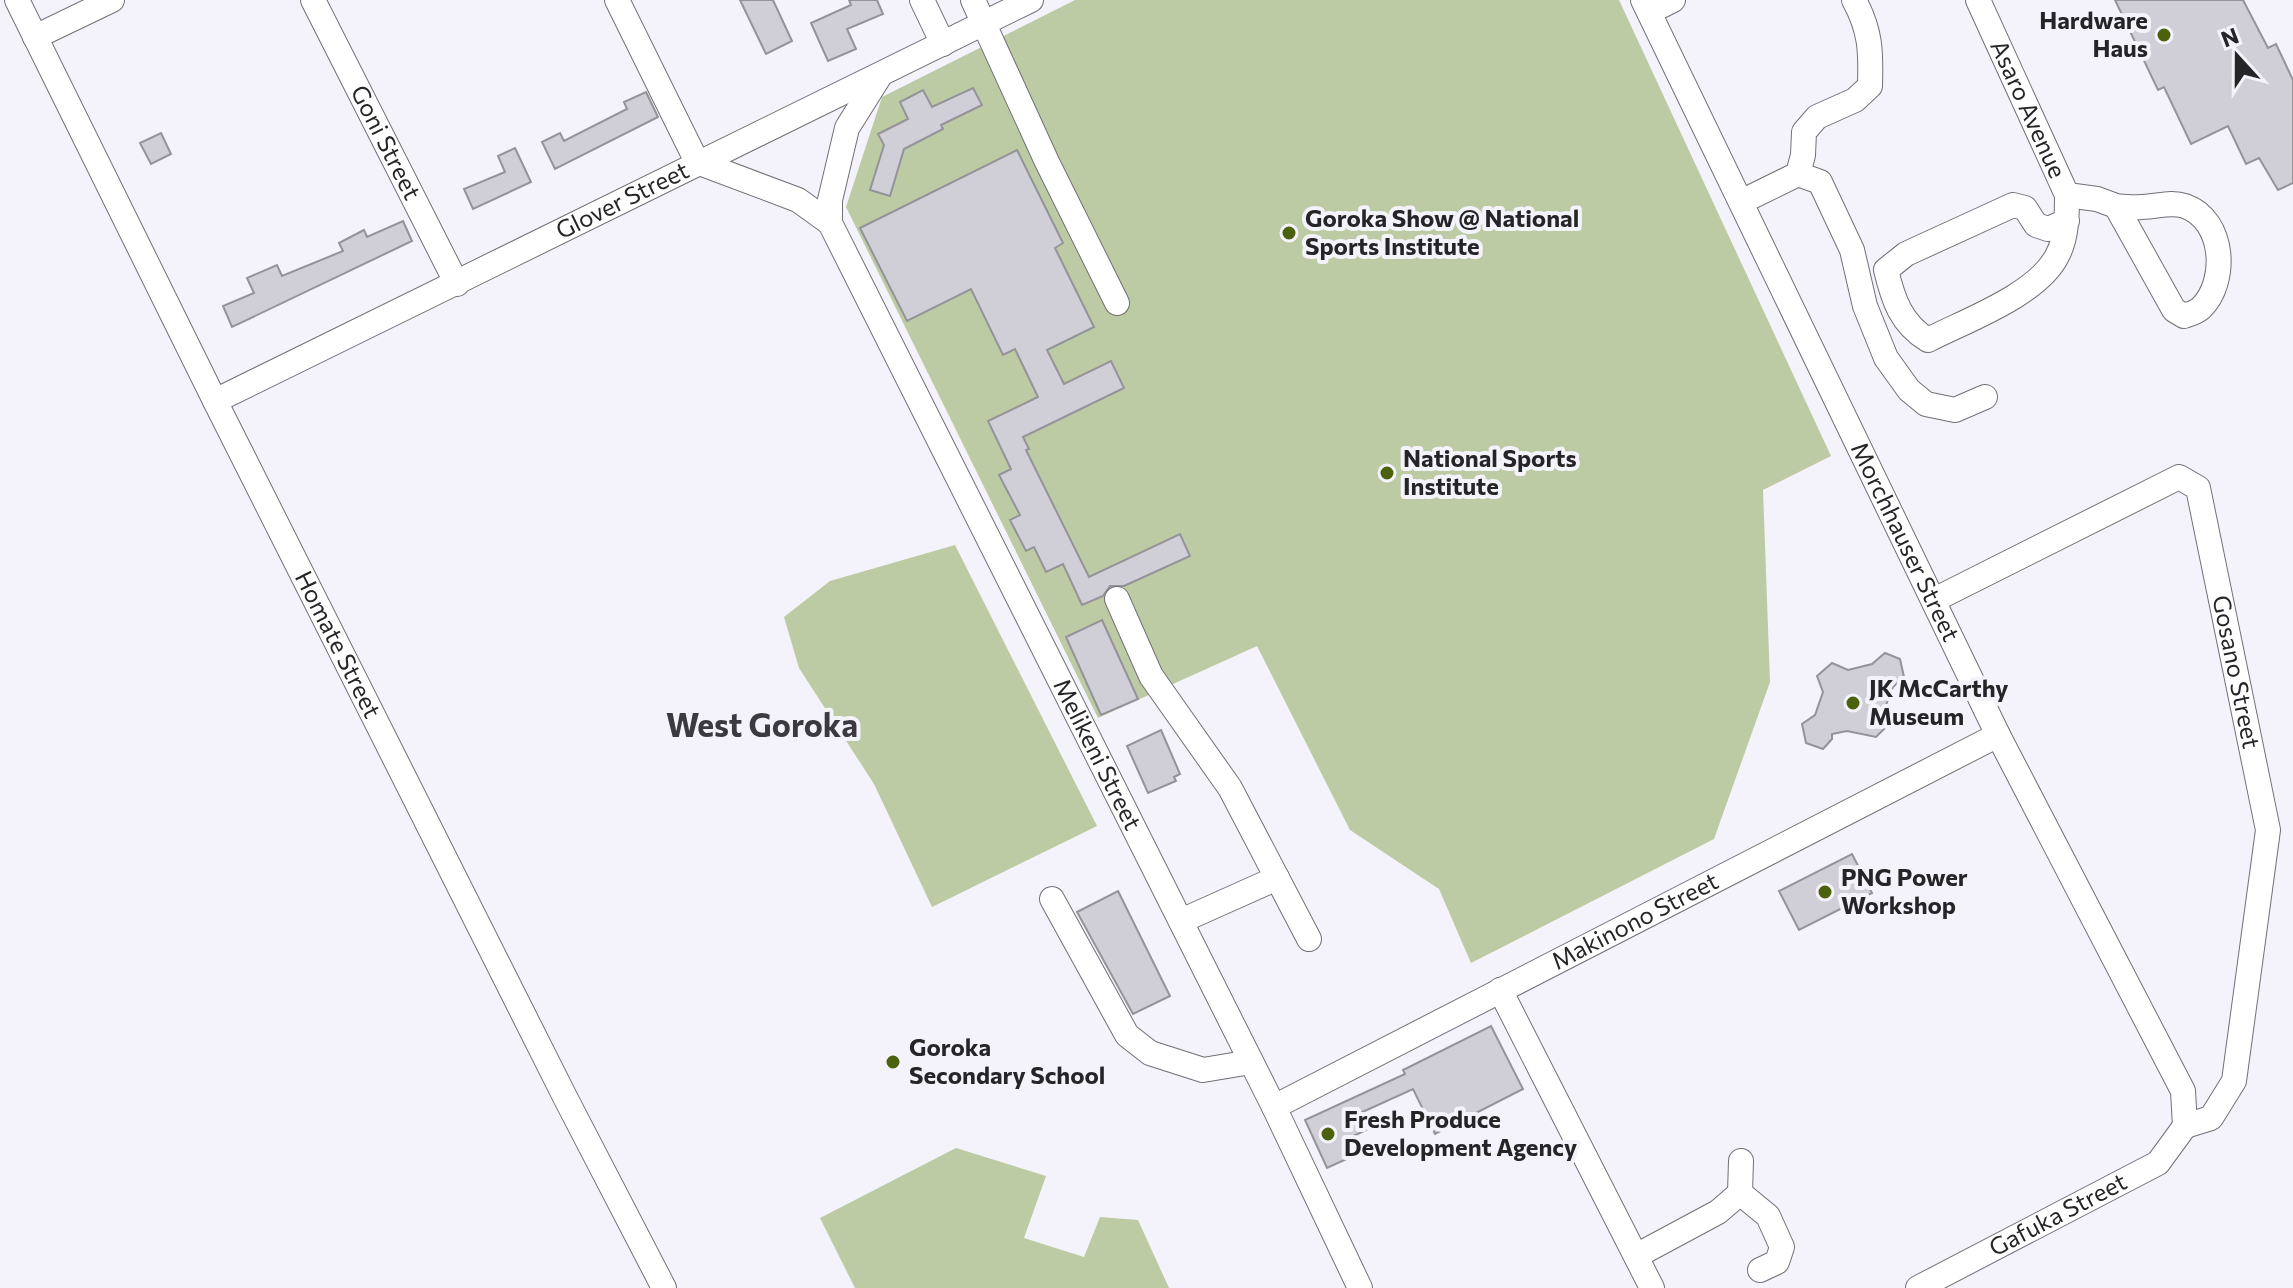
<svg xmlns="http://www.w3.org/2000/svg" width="2293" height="1288" viewBox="0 0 2293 1288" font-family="Commissioner,sans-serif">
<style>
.green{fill:#bccba3}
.building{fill:#d0ced6;stroke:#95939a;stroke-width:2}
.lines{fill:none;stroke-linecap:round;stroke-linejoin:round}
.minor-casing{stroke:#717077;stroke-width:26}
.minor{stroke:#fff;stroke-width:24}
.poi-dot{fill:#4b610d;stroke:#f4f2fa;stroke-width:3}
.labels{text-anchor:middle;stroke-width:8;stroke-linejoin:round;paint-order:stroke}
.poi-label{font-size:24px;font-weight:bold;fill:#252528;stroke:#f4f2fa;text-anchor:start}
.street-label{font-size:24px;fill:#252528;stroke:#f4f2fa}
.district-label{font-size:32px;font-weight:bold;fill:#3b3a40;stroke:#f4f2fa}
</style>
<rect width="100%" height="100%" fill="#f4f2fa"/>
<path class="green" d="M1075 0H1619L1831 456 1763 490 1770 682 1714 839 1471 963 1439 889 1350 830 1257 646 1098 718 846 207 882 97Z
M955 545 1097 826 932 907 874 784 799 668 784 617 830 581Z
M956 1148 1046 1176 1024 1238 1084 1257 1100 1217 1138 1220 1169 1288H855L820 1218Z"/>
<path class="building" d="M740 0H773L792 41 766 54Z
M849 0H877L883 14 847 29 856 49 828 61 811 23 851 5Z
M2115 0H2243L2268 48 2276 44 2293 80V183L2278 190 2259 158 2246 164 2228 126 2191 144 2164 87 2158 90Z
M973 88 982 105 941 125 943 129 904 149 890 196 870 190 884 145 878 134 908 119 900 102 923 90 932 107Z
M646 92 658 117 555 169 542 142 560 133 564 141 627 109 624 102Z
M161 133 171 154 151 164 140 143Z
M515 148 531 182 473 209 464 189 505 172 498 156Z
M1017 150 1063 243 1055 248 1094 327 1047 350 1064 384 1111 361 1124 388 1023 437 1029 449 1026 450 1089 577 1180 534 1190 556 1124 586H1110L1103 596 1082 605 1063 564 1046 572 1034 547 1026 551 1010 520 1020 515 999 475 1011 469 988 421 1038 397 1015 349 1003 355 971 289 907 321 860 228Z
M403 221 412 241 232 327 223 306 254 293 247 278 277 265 282 276 343 251 339 243 364 230 367 237Z
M1102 620 1138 699 1101 715 1066 637Z
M1885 653 1900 659 1904 677 1893 687 1883 713 1888 725 1876 737 1847 731 1832 734V739L1823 749 1806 743 1802 724 1815 715 1823 692 1817 676 1832 663 1848 670 1872 664Z
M1161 730 1180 774 1174 777 1176 781 1148 793 1127 746Z
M1852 854 1872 893 1799 930 1779 891Z
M1118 891 1170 996 1133 1014 1077 912Z
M1491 1026 1523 1089 1435 1134 1413 1089 1358 1114 1366 1130 1343 1141 1351 1157 1327 1168 1305 1120 1405 1074 1403 1070Z"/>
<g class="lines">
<defs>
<g id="minor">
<path id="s1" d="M17 0 215 401 566 1099 664 1288"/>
<path id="s2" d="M313 0 457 284"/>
<path d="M617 0 697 162 798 200 830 223"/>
<path d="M922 0 943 44"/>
<path d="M973 0 1047 162 1117 303"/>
<path id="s3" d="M1643 0 1998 735 2183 1091 2185 1126"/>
<path id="s4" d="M1978 0 2067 195C2067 214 2067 238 2057 256 2037 295 1967 320 1928 340 1901 324 1893 299 1886 270L1906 254 2013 205 2025 208 2036 225 2048 229 2067 221"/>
<path d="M1649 12 1673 0"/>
<path d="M35 37 112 0"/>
<path id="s5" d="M879 77 847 128 830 200V223L1274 1107 1360 1288"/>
<path d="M1798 174 1820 182 1852 250 1865 306 1886 358 1909 390 1926 404 1955 410 1985 397"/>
<path d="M2067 195 2097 199 2116 206 2174 310 2184 316C2190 314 2197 312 2201 308 2228 282 2225 220 2185 206 2170 201 2157 207 2142 207 2133 208 2125 207 2116 206"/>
<path d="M1741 202 1798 174 1803 155 1804 132 1817 117 1855 100 1870 86C1871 52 1871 31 1854 0"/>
<path id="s6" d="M215 401 1031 0"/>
<path d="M1117 599 1151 676 1230 788 1309 939"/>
<path id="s7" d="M1934 600 2179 477 2198 488 2268 830 2234 1081 2211 1118 2185 1126"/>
<path d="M1052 899 1127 1035 1150 1053 1203 1070 1251 1062"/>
<path d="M1181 921 1277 878"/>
<path d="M1500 990 1652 1288"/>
<path id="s8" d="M1274 1107 1998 735"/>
<path d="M1740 1193 1768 1216 1782 1247 1777 1262 1760 1270"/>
<path d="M1636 1256 1718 1212 1740 1193 1741 1161"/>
<path id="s9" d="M1918 1288 2158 1163 2185 1126"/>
</g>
</defs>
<use href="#minor" class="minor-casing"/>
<use href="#minor" class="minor"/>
</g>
<g class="poi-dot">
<circle cx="2164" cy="35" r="8"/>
<circle cx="1289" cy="233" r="8"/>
<circle cx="1387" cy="473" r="8"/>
<circle cx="1853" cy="703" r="8"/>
<circle cx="1825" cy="892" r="8"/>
<circle cx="893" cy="1062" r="8"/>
<circle cx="1328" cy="1134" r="8"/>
</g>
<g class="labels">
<g class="poi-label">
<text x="2148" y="29" text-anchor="end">Hardware<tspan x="2148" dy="28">Haus</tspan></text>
<text x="1305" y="227">Goroka Show @ National<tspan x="1305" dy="28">Sports Institute</tspan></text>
<text x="1403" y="467">National Sports<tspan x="1403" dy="28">Institute</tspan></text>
<text x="1869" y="697">JK McCarthy<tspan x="1869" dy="28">Museum</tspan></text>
<text x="1841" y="886">PNG Power<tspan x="1841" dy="28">Workshop</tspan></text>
<text x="909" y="1056">Goroka<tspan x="909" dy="28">Secondary School</tspan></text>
<text x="1344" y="1128">Fresh Produce<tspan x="1344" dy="28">Development Agency</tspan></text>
</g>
<g class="street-label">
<text dy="8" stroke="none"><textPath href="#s4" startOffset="120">Asaro Avenue</textPath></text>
<text dy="8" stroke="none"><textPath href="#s2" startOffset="160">Goni Street</textPath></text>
<text dy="8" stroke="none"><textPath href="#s6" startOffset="454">Glover Street</textPath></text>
<text dy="8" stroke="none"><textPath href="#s3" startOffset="602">Morchhauser Street</textPath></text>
<text dy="8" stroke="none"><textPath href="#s1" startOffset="720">Homate Street</textPath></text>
<text dy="8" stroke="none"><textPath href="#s7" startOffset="484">Gosano Street</textPath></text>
<text dy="8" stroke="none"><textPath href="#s5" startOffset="752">Melikeni Street</textPath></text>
<text dy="8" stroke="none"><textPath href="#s8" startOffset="406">Makinono Street</textPath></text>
<text dy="8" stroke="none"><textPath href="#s9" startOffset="158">Gafuka Street</textPath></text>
</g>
<g class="district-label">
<text x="762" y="737">West Goroka</text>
</g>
</g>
<g transform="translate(2237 56) rotate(339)" stroke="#f4f2fa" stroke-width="6" paint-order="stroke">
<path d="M0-6L14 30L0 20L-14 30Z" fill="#252528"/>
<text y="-12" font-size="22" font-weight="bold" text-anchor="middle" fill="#252528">N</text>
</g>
</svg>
